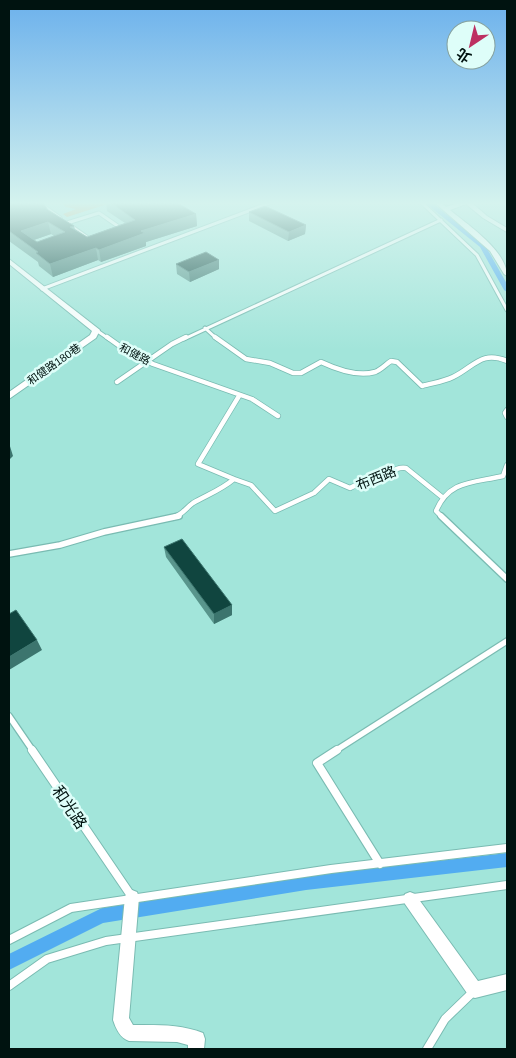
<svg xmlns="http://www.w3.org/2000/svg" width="516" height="1058" viewBox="0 0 516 1058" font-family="Arial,'Noto Sans TC',sans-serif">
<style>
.green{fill:#e59b4f}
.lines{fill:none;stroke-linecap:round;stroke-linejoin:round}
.canal{fill:#52acf1;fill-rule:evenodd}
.service-far3-casing{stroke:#7abbb2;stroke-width:5}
.service-far2-casing{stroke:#7abbb2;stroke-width:6}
.service-far1-casing{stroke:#7abbb2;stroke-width:8}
.service-casing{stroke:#7abbb2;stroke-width:10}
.minor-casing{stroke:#7abbb2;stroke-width:2}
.service-far3{stroke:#fff;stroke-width:3}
.service-far2{stroke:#fff;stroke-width:4.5}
.service-far1{stroke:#fff;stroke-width:5.5}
.service{stroke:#fff;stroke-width:8}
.minor{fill:#fff;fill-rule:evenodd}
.wall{fill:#59958c;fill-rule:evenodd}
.shaded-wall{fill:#3c756e}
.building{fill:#10453f;stroke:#3c756e;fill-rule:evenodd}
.labels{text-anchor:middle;stroke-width:5;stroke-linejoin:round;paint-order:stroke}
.far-street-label{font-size:11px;fill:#001310;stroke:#defef9}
.street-label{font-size:14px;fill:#001310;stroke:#defef9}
.near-street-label{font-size:16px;fill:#001310;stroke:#defef9}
</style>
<rect width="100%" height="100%" fill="#a2e5da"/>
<path class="green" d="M61 202H114L67 217 63 214 76 209 66 207Z"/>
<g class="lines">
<path class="canal" d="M424 202H431L485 245 507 284V292L504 290 480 247Z
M507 853V867L306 890 103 923 9 970V954L102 908 306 876Z"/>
<defs>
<path id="service-far3" d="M38 202 60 218
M421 202 477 255 507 310
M67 223 99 213 122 229
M71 226 88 238
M42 289 272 202
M205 328 217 339
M96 330 109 339
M184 339 441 220"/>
<path id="service-far2" d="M107 337 128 352 153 364 252 399 278 416
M215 337 246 359 270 363 293 373H301L321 362C336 369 358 377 375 372 381 370 386 364 391 361L397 362 422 386C432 383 443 382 453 377 474 367 481 350 507 361
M117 382 172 344 186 337
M507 410 505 413 507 417
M234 479 251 485 275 511 314 493 329 479 350 488C361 482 365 481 376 479 388 477 394 466 406 468L442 497
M174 517C182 515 186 508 193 503 207 495 221 490 234 479L198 464 239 396
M442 517 436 511C449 480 473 483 503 476L507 465"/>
<path id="service-far1" d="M441 516 507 579
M9 554 60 545 104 532 179 516
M9 716 33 751
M335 751 507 641"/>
<path id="service" d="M32 750 132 897
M337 750 317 763 380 864
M9 940 71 908 331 869 507 848
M9 986 47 959 106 941 507 885
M427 1049 445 1019 473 992"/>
<path id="minor" d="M434 202H441L446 207 460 202H471L487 216 507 228V232L505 231 483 218 466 204 450 210C468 225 507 251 507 276L504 274 490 251Z
M9 259 100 330 96 338 9 399V392L90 335 92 331 9 264Z
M132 890 137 892 139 897 129 1018 133 1025C157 1025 181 1024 203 1033L205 1039 204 1049H188V1045L177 1042 129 1041C120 1038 116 1029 113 1020L125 897 127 892Z
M410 892 415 894 478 981 507 974V990L475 998 469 996 405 904 403 899 405 894Z"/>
</defs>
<use href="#service-far3" class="service-far3-casing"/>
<use href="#service-far2" class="service-far2-casing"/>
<use href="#service-far1" class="service-far1-casing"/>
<use href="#service" class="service-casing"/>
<use href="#minor" class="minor-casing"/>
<use href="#service-far3" class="service-far3"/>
<use href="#service-far2" class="service-far2"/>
<use href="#service-far1" class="service-far1"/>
<use href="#service" class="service"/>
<use href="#minor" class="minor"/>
</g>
<path class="wall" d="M9 202 48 210 74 226 75 229 87 237 125 223 107 211 106 202H176L196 214 197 226 146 242V246L101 262 98 260 53 277 39 266 38 262 9 241ZM51 234 54 236 37 242 34 240Z
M249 212 306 225 305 234 288 241 249 221Z
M219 260V269L190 282 177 274 176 264Z
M164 547 232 605V615L214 624 166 557Z"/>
<path class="shaded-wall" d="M196 214 197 226 146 242V246L101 262 99 250 141 231Z
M48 222 51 234 25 243 21 231Z
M306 225 305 234 288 241 289 232Z
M96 248 98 260 53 277 50 264Z
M219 260V269L190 282 189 272Z
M9 443 13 456 9 460Z
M232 605V615L214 624V614Z
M37 640 42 650 9 670V657Z"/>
<path class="building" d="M9 202H41L43 203 48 210 74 226 70 227 87 237 135 220 110 202H176L196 214 141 231 145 233 99 250 96 248 50 264 36 253 38 252 9 231ZM48 222 65 232 37 242 21 231Z
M265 206 306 225 289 232 249 212Z
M206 252 219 260 189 272 176 264Z
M182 539 232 605 214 614 164 547Z
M16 610 37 640 9 657V614Z"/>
<linearGradient id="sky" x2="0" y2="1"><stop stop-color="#6cb1ec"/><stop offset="0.58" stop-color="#d5f3ee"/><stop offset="1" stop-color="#d5f3ee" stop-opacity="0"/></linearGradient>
<rect width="516" height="350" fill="url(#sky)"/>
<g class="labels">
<g class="far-street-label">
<text transform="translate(135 354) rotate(28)" y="4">和健路</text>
<text transform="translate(54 364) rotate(-35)" y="4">和健路180巷</text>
</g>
<g class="street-label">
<text transform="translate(376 478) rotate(-22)" y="5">布西路</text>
</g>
<g class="near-street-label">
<text transform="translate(70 807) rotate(56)" y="6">和光路</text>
</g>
</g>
<rect width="516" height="1058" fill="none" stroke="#001310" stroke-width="20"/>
<g transform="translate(471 45) rotate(215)"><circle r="24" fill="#defef9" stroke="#85a09c"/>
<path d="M0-4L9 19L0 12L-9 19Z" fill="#bd3062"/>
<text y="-8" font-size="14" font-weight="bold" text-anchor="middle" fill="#001310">北</text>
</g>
</svg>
